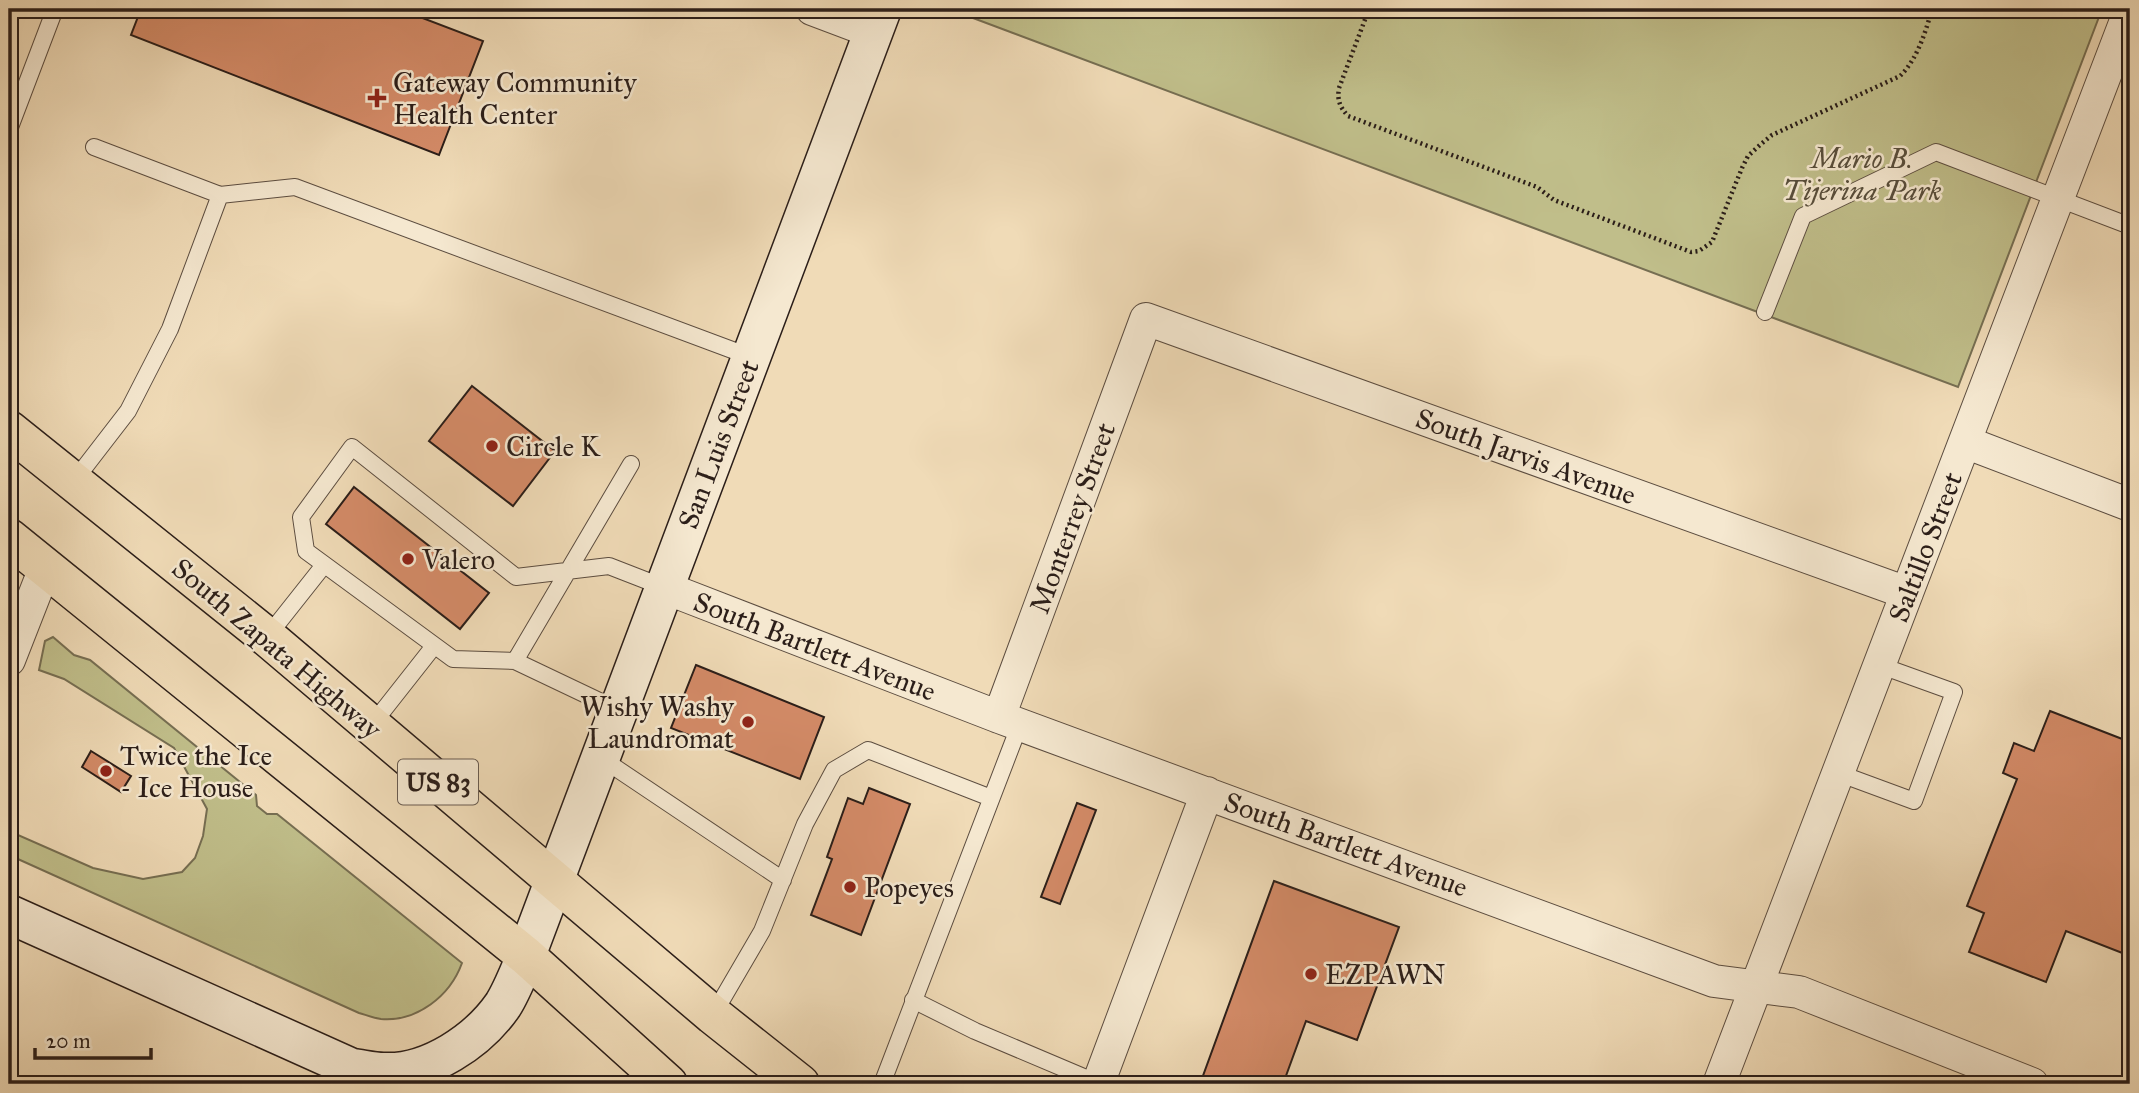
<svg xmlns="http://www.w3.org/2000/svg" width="2139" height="1093" viewBox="0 0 2139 1093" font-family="'IM FELL Great Primer',serif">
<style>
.green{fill:#c0be8a;stroke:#766e52;stroke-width:2}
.building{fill:#d48b68;stroke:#2b1e19;stroke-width:2}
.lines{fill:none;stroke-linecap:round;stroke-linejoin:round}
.lane-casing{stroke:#5c4d40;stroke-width:18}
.street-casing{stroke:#5c4d40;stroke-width:34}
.secondary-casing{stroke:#2b1e19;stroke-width:41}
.primary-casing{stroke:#2b1e19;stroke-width:41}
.path{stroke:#2b1e19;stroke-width:4.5;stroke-dasharray:2 3.5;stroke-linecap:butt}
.lane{stroke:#f5e8d0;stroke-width:16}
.street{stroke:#f5e8d0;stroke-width:32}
.secondary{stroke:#f5e8d0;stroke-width:38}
.primary{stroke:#f0dbb7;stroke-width:38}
.poi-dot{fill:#8f2418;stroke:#f5e8d0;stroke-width:2.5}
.labels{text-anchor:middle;stroke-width:5;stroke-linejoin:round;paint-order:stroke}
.shield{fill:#f5e8d0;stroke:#685b50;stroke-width:2}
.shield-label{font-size:26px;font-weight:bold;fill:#2b1e19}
.poi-label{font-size:28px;fill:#2b1e19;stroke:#f5e8d0;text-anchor:start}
.park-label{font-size:28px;font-style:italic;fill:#584e3b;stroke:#f5e8d0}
.street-label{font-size:28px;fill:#2b1e19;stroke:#f5e8d0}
</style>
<rect width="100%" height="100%" fill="#f0dbb7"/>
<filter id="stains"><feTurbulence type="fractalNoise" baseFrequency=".00286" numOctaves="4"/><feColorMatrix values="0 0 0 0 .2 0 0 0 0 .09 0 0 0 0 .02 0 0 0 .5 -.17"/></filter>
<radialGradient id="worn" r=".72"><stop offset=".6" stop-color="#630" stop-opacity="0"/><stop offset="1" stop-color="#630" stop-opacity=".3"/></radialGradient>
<path class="green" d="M949 9H2102L1958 387Z
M53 637 74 655 90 660 256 795 257 806 267 814H277L462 963C450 996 417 1022 381 1019 374 1018 366 1015 359 1013L9 855V831L93 868 143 879 182 872 195 858 203 836 207 809 174 748 64 679 39 670 45 641Z"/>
<path class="building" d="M9 9H19L9 35Z
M141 9H399L483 41 439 155 131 35Z
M472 386 555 451 513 506 429 441Z
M354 487 489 593 460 629 326 524Z
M696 665 824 717 800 779 671 728Z
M2050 711 2130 742V956L2066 931 2046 982 1969 952 1984 913 1967 906 2017 779 2003 773 2014 743 2034 751Z
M91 751 131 776 121 792 82 767Z
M869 788 910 804 861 935 811 915 832 859 827 857 848 798 863 804Z
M1077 803 1096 810 1060 904 1041 897Z
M1274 881 1399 927 1357 1040 1306 1021 1283 1084H1200Z"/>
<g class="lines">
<defs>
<path id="lane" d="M9 130 55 9
M94 147 220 195 295 187 751 357
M1765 312 1803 216 1936 152 2130 226
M74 481 128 411 170 329 220 195
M267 637 324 565
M515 661 453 659 306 551 301 517 352 447 516 577 609 566 663 587
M618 710 515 661 631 464
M371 726 434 646
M601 758 783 880
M1838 773 1914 801 1954 692 1879 665
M913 1000 975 1031 1098 1083
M713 1015 762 931 805 824 834 770 868 750 991 798
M882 1084 1020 724"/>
<path id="street" d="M812 9 873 32
M1965 442 2130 505
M663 587 999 717 1714 981 1799 992 2032 1084
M9 660 45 568
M999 717 1146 319 1907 593
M1098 1084 1207 793
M1719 1084 2130 10"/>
<path id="secondary" d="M9 914 352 1068C362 1069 373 1072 384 1072 429 1074 478 1041 503 1005 512 991 519 972 526 956L882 9"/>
<path id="primary" d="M9 430 267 637 713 1015 800 1084
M9 538 526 956 668 1084"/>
</defs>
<use href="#lane" class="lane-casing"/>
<use href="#street" class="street-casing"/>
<use href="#secondary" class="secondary-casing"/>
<use href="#primary" class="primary-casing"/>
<path class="path" d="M1369 9 1339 88C1337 101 1340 107 1348 116L1537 187 1554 200 1691 252 1699 251 1712 242 1742 168 1748 156 1761 144 1772 135 1900 76C1917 60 1926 31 1932 9"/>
<use href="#lane" class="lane"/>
<use href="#street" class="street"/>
<use href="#secondary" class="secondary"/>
<use href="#primary" class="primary"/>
</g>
<g class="poi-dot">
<path d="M373.5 87.5h7v7h7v7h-7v7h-7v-7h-7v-7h7z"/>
<circle cx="492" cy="446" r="7"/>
<circle cx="408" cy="559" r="7"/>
<circle cx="748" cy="722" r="7"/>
<circle cx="106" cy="771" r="7"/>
<circle cx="850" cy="887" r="7"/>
<circle cx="1311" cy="974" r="7"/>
</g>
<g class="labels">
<rect class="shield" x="398" y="759.5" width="80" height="45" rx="5"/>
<g class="shield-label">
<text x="438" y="791">US 83</text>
</g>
<g class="poi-label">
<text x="393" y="92">Gateway Community<tspan x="393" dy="32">Health Center</tspan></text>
<text x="506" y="456">Circle K</text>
<text x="422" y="569">Valero</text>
<text x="734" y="716" text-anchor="end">Wishy Washy<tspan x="734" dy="32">Laundromat</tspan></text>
<text x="120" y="765">Twice the Ice<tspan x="120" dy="32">- Ice House</tspan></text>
<text x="864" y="897">Popeyes</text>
<text x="1325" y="984">EZPAWN</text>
</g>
<g class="park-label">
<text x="1862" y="168">Mario B.<tspan x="1862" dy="32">Tijerina Park</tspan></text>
</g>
<g class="street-label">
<text transform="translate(718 444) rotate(-69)" y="10">San Luis Street</text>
<text transform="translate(1526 456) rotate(20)" y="10">South Jarvis Avenue</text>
<text transform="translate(1072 518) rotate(-70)" y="10">Monterrey Street</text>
<text transform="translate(1925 547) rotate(-69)" y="10">Saltillo Street</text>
<text transform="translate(815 646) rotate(21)" y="10">South Bartlett Avenue</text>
<text transform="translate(277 648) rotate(40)" y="10">South Zapata Highway</text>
<text transform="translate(1346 844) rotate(20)" y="10">South Bartlett Avenue</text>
</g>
</g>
<rect width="2139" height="1093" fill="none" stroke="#f0dbb7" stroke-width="35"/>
<rect x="10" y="10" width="2118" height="1072" fill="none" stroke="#2b1e19" stroke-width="3.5"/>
<rect x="18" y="18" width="2104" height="1058" fill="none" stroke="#2b1e19" stroke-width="2"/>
<path d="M35 1048v10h116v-10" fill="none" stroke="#2b1e19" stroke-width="3.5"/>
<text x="46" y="1048" font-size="21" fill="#2b1e19" stroke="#f5e8d0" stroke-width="5" paint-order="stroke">20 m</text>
<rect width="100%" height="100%" filter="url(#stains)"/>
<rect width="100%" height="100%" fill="url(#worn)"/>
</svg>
